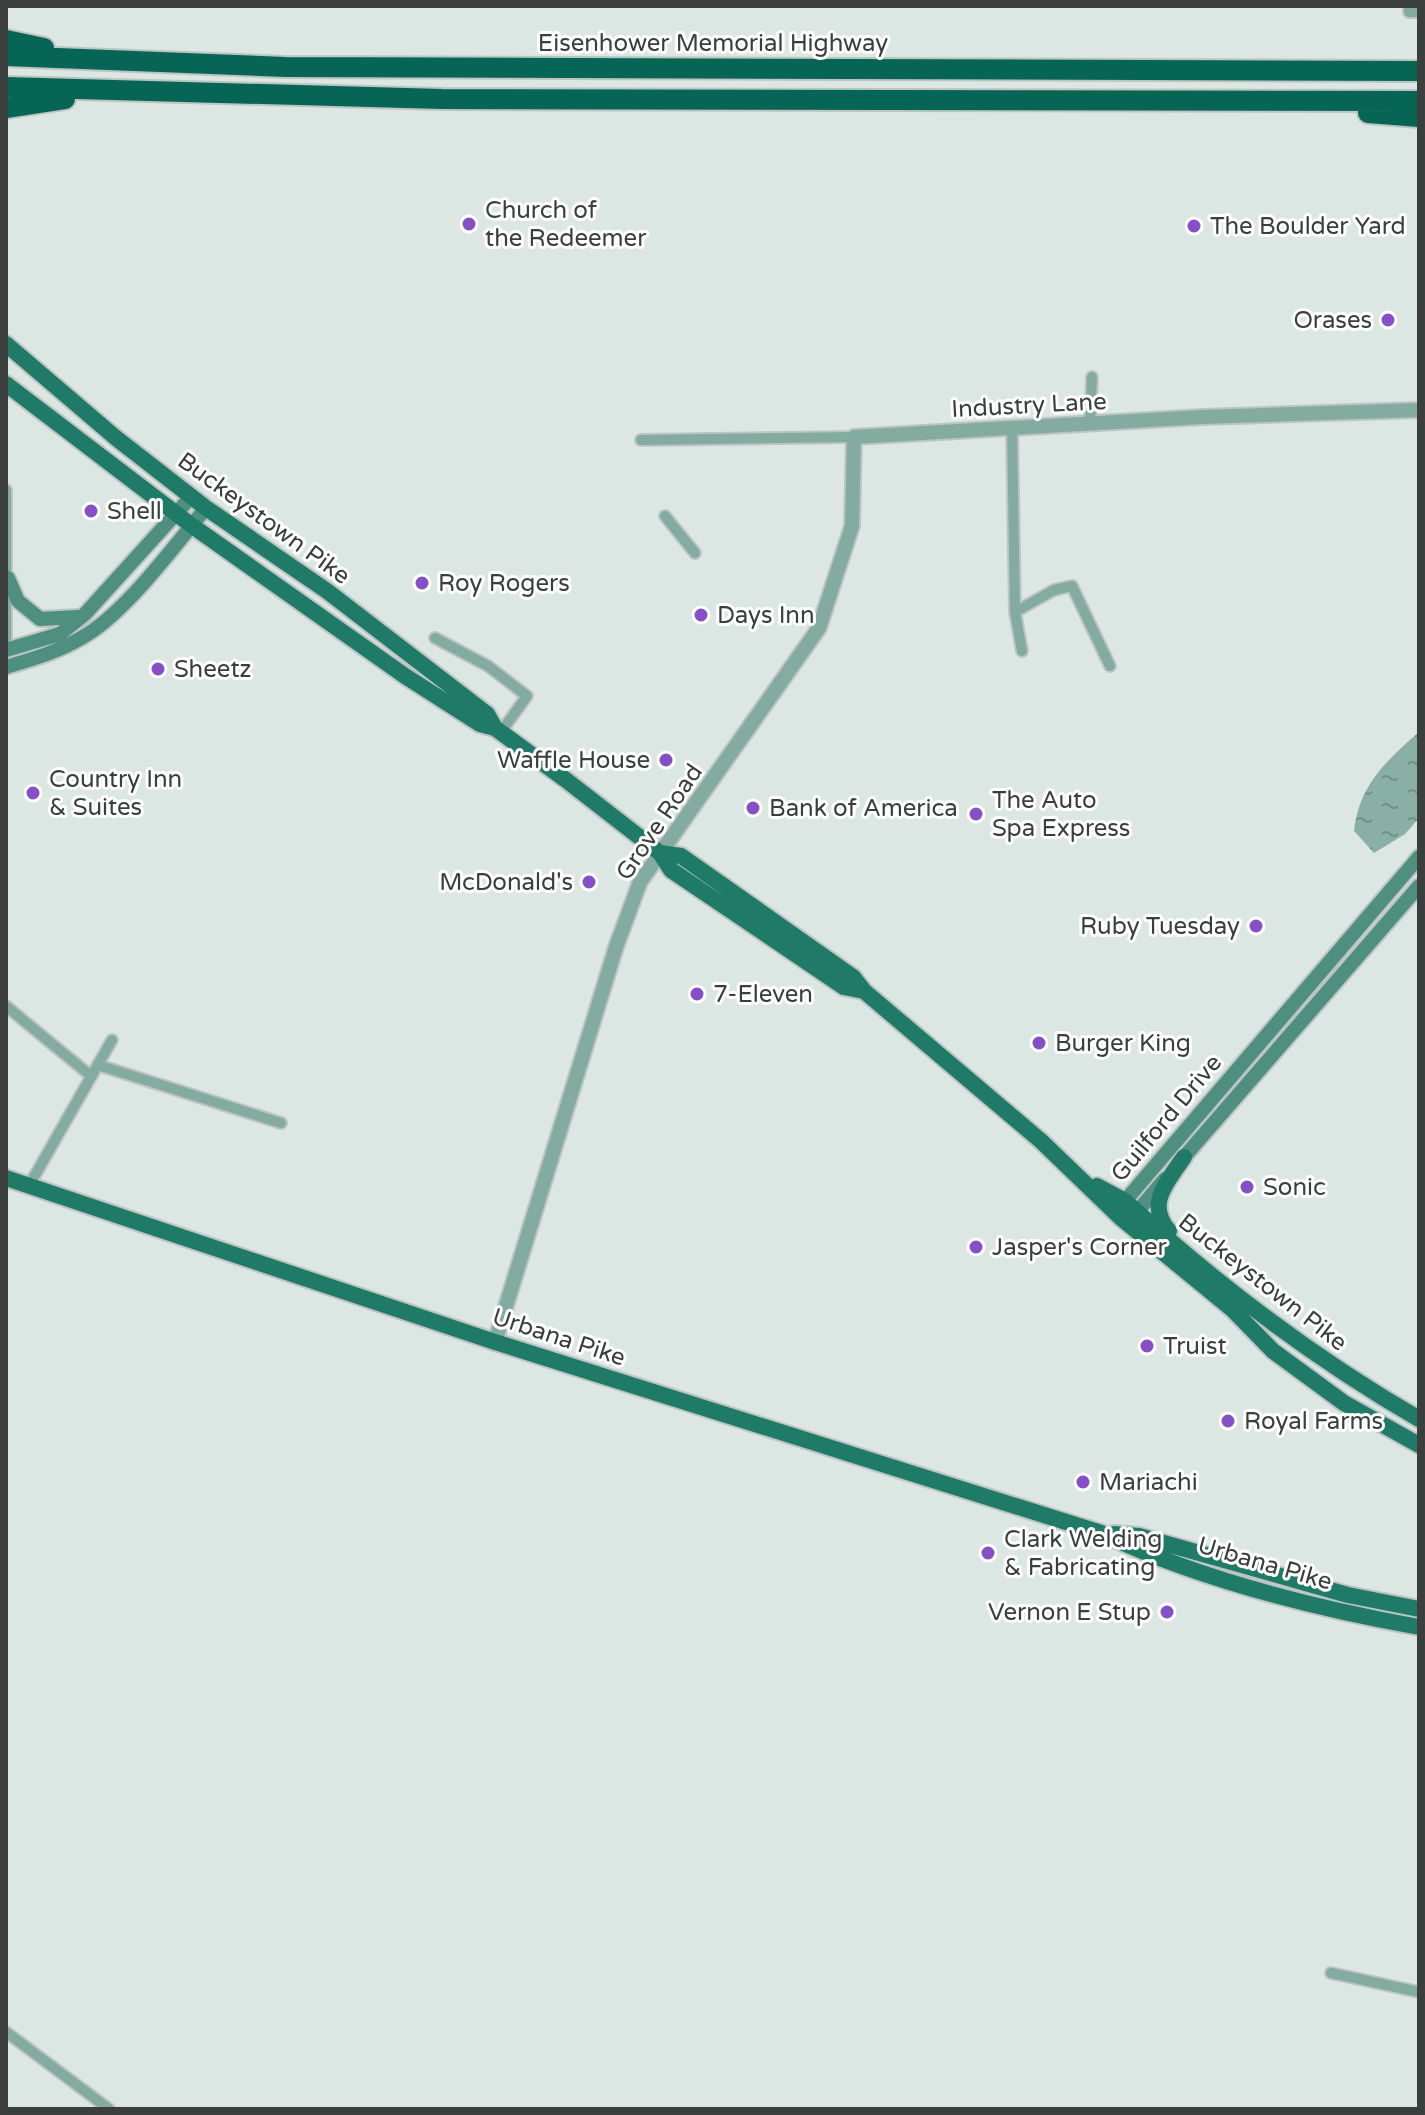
<svg xmlns="http://www.w3.org/2000/svg" width="1425" height="2115" viewBox="0 0 1425 2115" font-family="'Varela Round',sans-serif">
<style>
.water{fill:url(#water-ripples)}
.lines{fill:none;stroke-linecap:round;stroke-linejoin:round}
.minor-casing{stroke:#bcc5c2;stroke-width:14}
.tertiary-casing{stroke:#bcc5c2;stroke-width:18}
.secondary-casing{stroke:#bcc5c2;stroke-width:18}
.primary-casing{stroke:#bcc5c2;stroke-width:20}
.motorway-casing{stroke:#bcc5c2;stroke-width:24}
.minor{stroke:#83aba0;stroke-width:10}
.tertiary{stroke:#83aba0;stroke-width:14}
.secondary{stroke:#4f8f7f;stroke-width:14}
.primary{stroke:#1f7a67;stroke-width:16}
.motorway{stroke:#066554;stroke-width:20}
.poi-dot{fill:#8550c7;stroke:#fff;stroke-width:3}
.labels{text-anchor:middle;stroke-width:6;stroke-linejoin:round;paint-order:stroke}
.street-label{font-size:24px;fill:#3a3e3d;stroke:#fff}
.poi-label{font-size:24px;fill:#3a3e3d;stroke:#fff;text-anchor:start}
</style>
<defs>
<pattern id="water-ripples" width="26" height="14" patternUnits="userSpaceOnUse" patternTransform="scale(2)"><rect width="26" height="14" fill="#8ab0a5"/><path d="M2 4q2-2 4 0t4 0M15 11q2-2 4 0t4 0" fill="none" stroke="#729188"/></pattern>
</defs>
<rect width="100%" height="100%" fill="#dce7e3"/>
<path class="water" d="M1419 732V818L1405 834 1374 853 1354 831C1359 785 1386 761 1419 732Z"/>
<g class="lines">
<defs>
<path id="minor" d="M1409 6V12H1419
M1090 423 1092 377
M1012 428 1015 612 1022 651
M641 440 854 437
M6 490V639
M665 516 695 553
M1015 612 1054 590 1072 586 1110 666
M435 638 488 666 527 696 501 732
M6 1006 91 1076
M98 1065 281 1123
M30 1184 112 1040
M1331 1973 1419 1992
M6 2032 109 2109"/>
<path id="tertiary" d="M495 1342 616 947 640 882 819 628 852 526 854 437 1202 417 1419 410"/>
<path id="secondary" d="M8 578 18 601 40 619 78 617
M6 650 60 634 85 614 191 497
M6 667C32 659 58 652 81 638 124 615 174 546 206 508
M1178 1164 1419 886
M1123 1212 1125 1201 1419 857
M1129 1215 1137 1212 1165 1179"/>
<path id="primary" d="M6 344 116 438 206 508 327 591 487 714 495 728
M6 384 191 525 405 676 480 724 495 728 566 780 660 853 671 870 844 987 864 991
M660 853 681 856 853 977 864 991 1041 1141 1121 1218 1232 1309 1273 1351 1344 1403 1419 1445
M6 1178 495 1342 1101 1533C1199 1579 1313 1608 1419 1627
M1097 1186 1125 1201C1216 1284 1312 1357 1419 1419
M1169 1231C1145 1204 1168 1181 1184 1157
M1114 1534 1139 1536 1348 1595 1419 1609"/>
<path id="motorway" d="M6 40 44 48
M6 56 285 67 1419 71
M6 87 442 99 1419 101
M6 108 65 99
M1368 113 1419 117"/>
</defs>
<use href="#minor" class="minor-casing"/>
<use href="#tertiary" class="tertiary-casing"/>
<use href="#secondary" class="secondary-casing"/>
<use href="#primary" class="primary-casing"/>
<use href="#motorway" class="motorway-casing"/>
<use href="#minor" class="minor"/>
<use href="#tertiary" class="tertiary"/>
<use href="#secondary" class="secondary"/>
<use href="#primary" class="primary"/>
<use href="#motorway" class="motorway"/>
</g>
<g class="poi-dot">
<circle cx="469" cy="224" r="8"/>
<circle cx="1194" cy="226" r="8"/>
<circle cx="1388" cy="320" r="8"/>
<circle cx="91" cy="511" r="8"/>
<circle cx="422" cy="583" r="8"/>
<circle cx="701" cy="615" r="8"/>
<circle cx="158" cy="669" r="8"/>
<circle cx="666" cy="760" r="8"/>
<circle cx="33" cy="793" r="8"/>
<circle cx="753" cy="808" r="8"/>
<circle cx="976" cy="814" r="8"/>
<circle cx="589" cy="882" r="8"/>
<circle cx="1256" cy="926" r="8"/>
<circle cx="697" cy="994" r="8"/>
<circle cx="1039" cy="1043" r="8"/>
<circle cx="1247" cy="1187" r="8"/>
<circle cx="976" cy="1247" r="8"/>
<circle cx="1147" cy="1346" r="8"/>
<circle cx="1228" cy="1421" r="8"/>
<circle cx="1083" cy="1482" r="8"/>
<circle cx="988" cy="1553" r="8"/>
<circle cx="1167" cy="1612" r="8"/>
</g>
<g class="labels">
<g class="street-label">
<text x="713" y="51">Eisenhower Memorial Highway</text>
<text transform="translate(1029 405) rotate(-3)" y="8">Industry Lane</text>
<text transform="translate(264 518) rotate(36)" y="8">Buckeystown Pike</text>
<text transform="translate(659 822) rotate(-56)" y="8">Grove Road</text>
<text transform="translate(1166 1118) rotate(-50)" y="8">Guilford Drive</text>
<text transform="translate(1263 1282) rotate(38)" y="8">Buckeystown Pike</text>
<text transform="translate(559 1337) rotate(18)" y="8">Urbana Pike</text>
<text transform="translate(1265 1563) rotate(16)" y="8">Urbana Pike</text>
</g>
<g class="poi-label">
<text x="485" y="218">Church of<tspan x="485" dy="28">the Redeemer</tspan></text>
<text x="1210" y="234">The Boulder Yard</text>
<text x="1372" y="328" text-anchor="end">Orases</text>
<text x="107" y="519">Shell</text>
<text x="438" y="591">Roy Rogers</text>
<text x="717" y="623">Days Inn</text>
<text x="174" y="677">Sheetz</text>
<text x="650" y="768" text-anchor="end">Waffle House</text>
<text x="49" y="787">Country Inn<tspan x="49" dy="28">&amp; Suites</tspan></text>
<text x="992" y="808">The Auto<tspan x="992" dy="28">Spa Express</tspan></text>
<text x="769" y="816">Bank of America</text>
<text x="573" y="890" text-anchor="end">McDonald's</text>
<text x="1240" y="934" text-anchor="end">Ruby Tuesday</text>
<text x="713" y="1002">7-Eleven</text>
<text x="1055" y="1051">Burger King</text>
<text x="1263" y="1195">Sonic</text>
<text x="992" y="1255">Jasper's Corner</text>
<text x="1163" y="1354">Truist</text>
<text x="1244" y="1429">Royal Farms</text>
<text x="1099" y="1490">Mariachi</text>
<text x="1004" y="1547">Clark Welding<tspan x="1004" dy="28">&amp; Fabricating</tspan></text>
<text x="1151" y="1620" text-anchor="end">Vernon E Stup</text>
</g>
</g>
<rect width="1425" height="2115" fill="none" stroke="#3a3e3d" stroke-width="16"/>
</svg>
